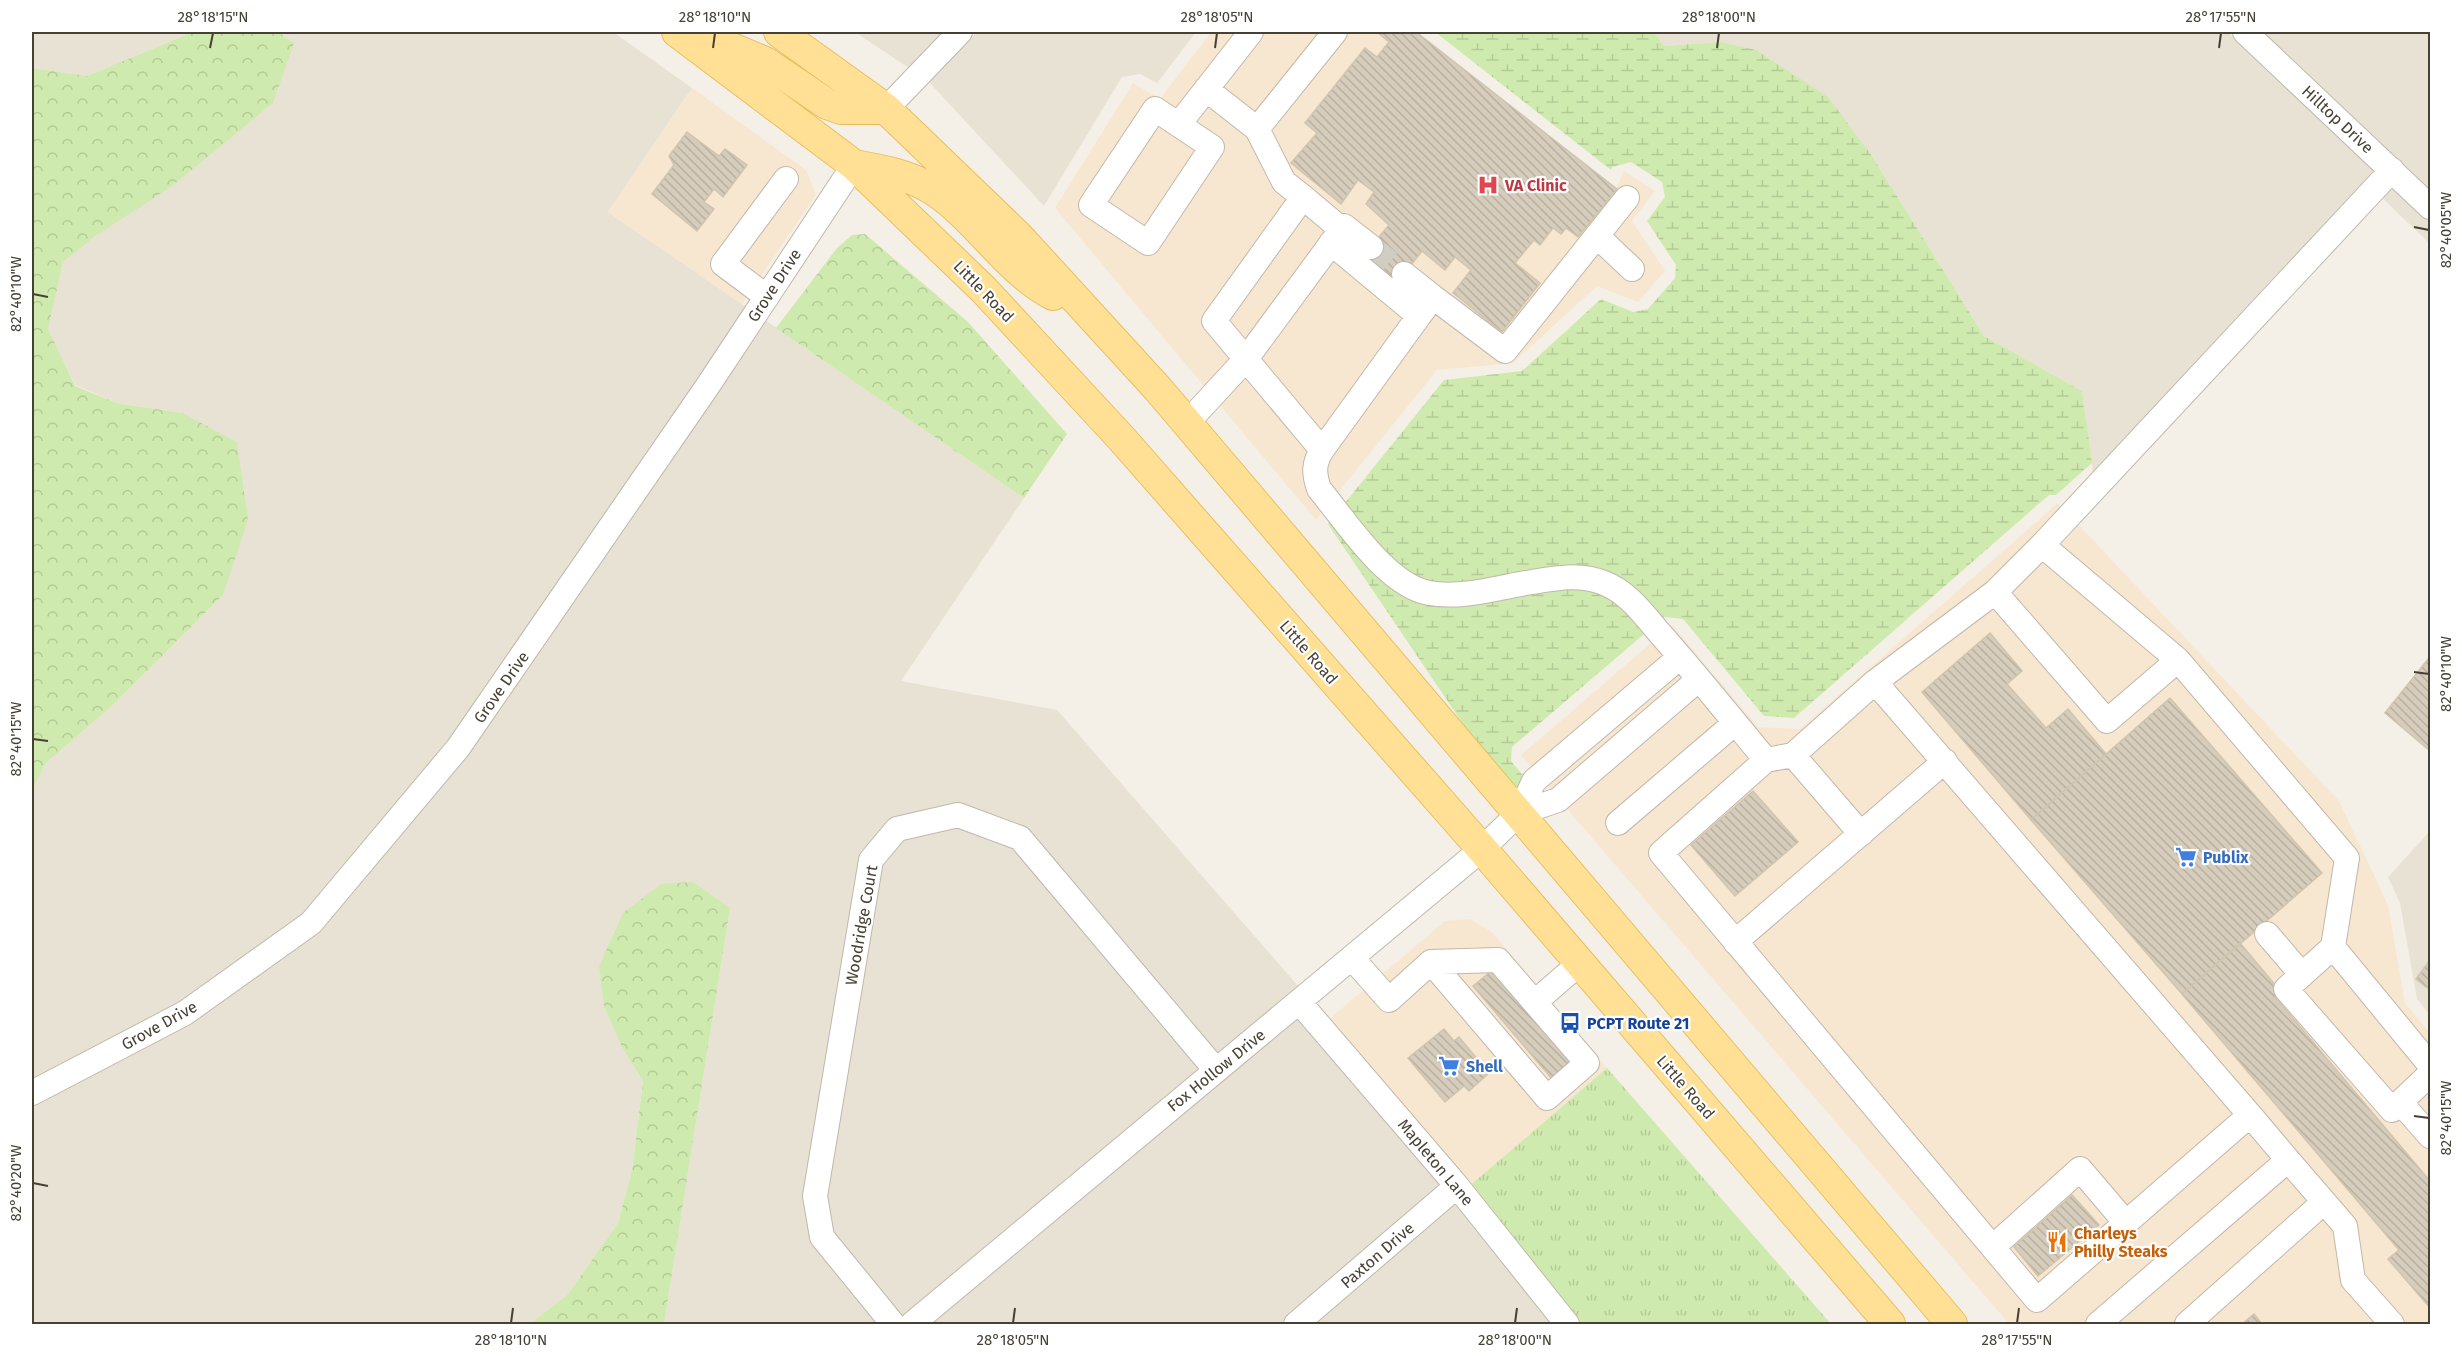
<svg xmlns="http://www.w3.org/2000/svg" width="2462" height="1356" viewBox="0 0 2462 1356" font-family="'Fira Sans',sans-serif">
<style>
.residential{fill:#e8e2d4}
.commercial{fill:#f7e7d1}
.grass{fill:url(#grass-tufts)}
.forest{fill:url(#forest-crowns)}
.wetland{fill:url(#wetland-marsh)}
.building{fill:url(#building-back-hatch);stroke:#d1c4ae;stroke-width:1.5}
.lines{fill:none;stroke-linecap:round;stroke-linejoin:round}
.minor-tunnel{stroke:#d1cdc3;stroke-width:24;stroke-dasharray:24 12;stroke-linecap:butt}
.minor-casing{stroke:#c0b8a9;stroke-width:26}
.major-casing{stroke:#e8bf60;stroke-width:32}
.minor{stroke:#fff;stroke-width:24}
.major{stroke:#ffe095;stroke-width:30}
.ticks{fill:none;stroke:#474035;stroke-width:2}
.labels{text-anchor:middle;stroke-width:4.5;stroke-linejoin:round;paint-order:stroke}
.street-label{font-size:16px;fill:#474035;stroke:#fff}
.health-label{font-size:16px;font-weight:bold;fill:#be3a42;stroke:#fff;text-anchor:start}
.shop-label{font-size:16px;font-weight:bold;fill:#366cbe;stroke:#fff;text-anchor:start}
.transit-label{font-size:16px;font-weight:bold;fill:#164399;stroke:#fff;text-anchor:start}
.food-label{font-size:16px;font-weight:bold;fill:#c56008;stroke:#fff;text-anchor:start}
.neatline{fill:none;stroke:#474035;stroke-width:2}
.ticks-label{font-size:15px;text-anchor:middle;fill:#474035}
</style>
<defs>
<pattern id="grass-tufts" width="24" height="20" patternUnits="userSpaceOnUse" patternTransform="scale(1.5)"><rect width="24" height="20" fill="#cfeaae"/><path d="M3 7l-1-3M5 7V3M7 7l1-3M15 17l-1-3M17 17v-4M19 17l1-3" fill="none" stroke="#b3ca96"/></pattern>
<pattern id="forest-crowns" width="20" height="18" patternUnits="userSpaceOnUse" patternTransform="scale(1.5)"><rect width="20" height="18" fill="#cfeaae"/><path d="M2 6a3 3 0 1 1 6 0M12 15a3 3 0 1 1 6 0" fill="none" stroke="#b3ca96"/></pattern>
<pattern id="wetland-marsh" width="20" height="14" patternUnits="userSpaceOnUse" patternTransform="scale(1.5)"><rect width="20" height="14" fill="#cfeaae"/><path d="M1 5h8M5 5V1M11 12h8M15 12V8" fill="none" stroke="#b3ca96"/></pattern>
<pattern id="building-back-hatch" width="6" height="6" patternUnits="userSpaceOnUse" patternTransform="scale(1.5)"><rect width="6" height="6" fill="#d6ccbb"/><path d="M-1 5l2 2M0 0l6 6M5-1l2 2" fill="none" stroke="#b9b0a1"/></pattern>
</defs>
<rect width="100%" height="100%" fill="#f4f0e7"/>
<path class="residential" d="M32 32H193L87 76 32 68Z
M278 32H613L692 88 608 212 1024 498 901 681 1057 710 1328 1020 1583 1324H664L730 908 623 1049 643 1081 632 1170 618 1223 568 1294 530 1324H32V790L46 763 114 704 223 595 182 413 117 403 75 385 47 329 63 262 97 235 294 44Z
M855 32H944L909 68Z
M977 32H1196L1157 83 1140 74 1122 77 1044 206 929 82Z
M1654 32H2228L2430 222V244L2374 190 2093 474 2082 391 1984 336 1872 156 1721 42 1664 46Z
M2262 32H2430V191Z
M2430 831V1015L2417 999 2400 903 2388 877Z"/>
<path class="commercial" d="M1211 32H1416L1616 189 1624 171 1655 191 1632 221 1665 271 1638 302 1597 286 1513 363 1437 370 1316 520 1055 208 1133 83 1160 99Z
M692 88 806 170 816 195 742 304 608 212Z
M2058 503 2339 801 2388 905 2405 1003 2430 1033V1324H2009L1521 755 1672 625 1758 727 1800 729Z
M1470 919 1492 932 1607 1068 1467 1188 1328 1020 1445 921Z"/>
<path class="grass" d="M1607 1068 1831 1324H1583L1467 1188Z"/>
<path class="forest" d="M193 32H278L294 43 273 103 172 186 97 235 63 262 48 329 75 386 117 403 182 413 237 442 248 520 223 595 114 704 46 763 32 790V68L87 76Z
M865 234 968 322 1067 434 1024 498 776 328 837 248 852 235Z
M693 882 730 908 664 1324H530L568 1294 618 1223 632 1170 643 1081 623 1049 604 1006 599 966 623 913 661 884Z"/>
<path class="wetland" d="M1435 32H1654L1664 46 1721 42 1756 50 1828 97 1872 156 1984 336 2082 391 2092 463 2056 495H2049L1794 718 1764 716 1683 619 1664 617 1512 747 1511 761 1545 802 1533 811 1484 755 1328 524 1444 380 1522 371 1601 299 1633 312 1648 309 1675 278 1676 265 1647 221 1665 197 1662 182 1631 162 1612 167 1611 170Z"/>
<path class="building" d="M1377 32H1416L1617 189 1578 237 1566 228 1561 234 1553 228 1540 245 1534 240 1515 263 1540 283 1502 332 1453 293 1471 270 1455 257 1445 270 1422 251 1396 284 1362 257 1389 225 1366 204 1374 192 1358 180 1341 204 1291 163 1317 133 1305 123 1365 48 1377 57 1389 42Z
M687 132 719 156 725 149 747 165 723 197 714 189 704 202 714 209 697 231 652 194 674 165 669 156Z
M1990 633 2022 671 2007 684 2046 728 2068 709 2106 754 2031 820 1922 692Z
M2428 659 2430 661V751L2385 713Z
M2170 698 2322 873 2182 994 2031 820Z
M1753 791 1798 842 1735 896 1691 845Z
M2240 943 2281 992 2275 997 2430 1181V1308L2388 1259 2399 1250 2182 994Z
M2430 960V990L2416 979Z
M1495 968 1574 1060 1552 1079 1473 986Z
M1444 1029 1454 1041 1459 1037 1489 1073 1469 1091 1464 1086 1445 1102 1408 1058Z
M2072 1195 2099 1225 2038 1276 2014 1247Z
M2254 1314 2262 1324H2242Z"/>
<g class="lines">
<path class="minor-tunnel" d="M1371 247 1404 274"/>
<defs>
<path id="minor" d="M2245 32 2430 207
M1206 89 1257 129 1335 32
M886 109 960 32
M1155 109 1212 147 1148 243 1091 205Z
M1179 124 1251 32
M1257 129 1284 182 1303 197
M1341 229 1303 197 1214 321 1322 450C1313 464 1314 474 1319 489 1346 521 1386 585 1429 593 1462 599 1500 587 1532 582 1556 578 1581 573 1604 583 1630 593 1646 618 1664 638 1699 678 1732 719 1766 760
M1597 236 1632 269
M1331 243 1419 316 1433 297 1505 351 1627 198
M1404 274 1433 297
M767 297 723 264 786 179
M1187 423 1246 359 1344 226 1371 247
M1322 450 1419 316
M2042 545 2392 170
M1995 592 2107 721 2178 660
M1875 682 2250 1115
M1793 755 1861 834
M1519 813 1558 800 1699 679
M1618 823 1735 723
M2267 934 2302 975
M1735 942 1945 761
M2333 947 2286 989 2392 1110 2430 1074
M1352 958 1389 1000 1431 962 1547 1098 1587 1063 1498 960 1431 962
M1535 1002 1580 963
M1300 1003 1457 1186 1567 1324
M32 1093 185 1013 311 923 458 748 707 387 854 165
M2400 1102 2430 1136
M2288 1160 2250 1115 2037 1300 1661 853 1766 760 1793 755 1875 682 1995 592 2042 545 2178 660 2347 858 2333 947 2430 1065
M1993 1247 2080 1169 2126 1223
M893 1324 822 1237 815 1196 871 860 897 829 958 815 1020 838 1215 1069
M912 1324 1482 849 1519 813 1534 781 1680 657
M1296 1324 1457 1186
M2098 1324 2288 1160 2345 1226 2353 1280 2392 1324
M2187 1324 2324 1202"/>
<path id="major" d="M677 32 854 165 984 290 1122 439 1482 849 1890 1324
M694 32 765 62 827 104 841 109H886
M779 32 886 109 1019 237 1158 389 1952 1324
M854 165C881 170 906 174 930 188 976 216 1005 270 1053 295"/>
</defs>
<use href="#minor" class="minor-casing"/>
<use href="#major" class="major-casing"/>
<use href="#minor" class="minor"/>
<use href="#major" class="major"/>
</g>
<path class="ticks" d="M210 48 213 33M713 48 715 33M1215 48 1217 33M1717 48 1719 33M2219 48 2221 33M2414 227 2429 230M33 294 48 297M2414 672 2429 674M33 739 48 741M2414 1116 2429 1118M33 1183 48 1186M511 1323 513 1308M1013 1323 1015 1308M1515 1323 1517 1308M2017 1323 2019 1308"/>
<defs>
<symbol id="hospital-bare" viewBox="-9 -9 18 18"><path d="M-5-5h3v3.5h4V-5h3V5h-3V1.5h-4V5h-3Z" fill="#e0444e" stroke="#fff" stroke-width="2.5" paint-order="stroke"/></symbol>
<symbol id="supermarket-bare" viewBox="-9 -9 18 18"><path d="M-6-5.5h2.5l.6 2H6L4.5 2H-2.5L-4.4-4H-6ZM-1.5 3.2a1.3 1.3 0 1 0 .1 0ZM3 3.2a1.3 1.3 0 1 0 .1 0Z" fill="#3f7fe0" stroke="#fff" stroke-width="2.5" paint-order="stroke"/></symbol>
<symbol id="bus-bare" viewBox="-9 -9 18 18"><path d="M-5-6H5V4H4V6H2V4H-2V6H-4V4H-5ZM-3.5-4V0h7V-4ZM-3.5 1.2v1.5H-2V1.2ZM2 1.2v1.5H3.5V1.2Z" fill="#1a4fb4" stroke="#fff" stroke-width="2.5" paint-order="stroke"/></symbol>
<symbol id="restaurant-bare" viewBox="-9 -9 18 18"><path d="M-5-6h1v4h1v-4h1v4h1v-4h1v5L-1.5 .5V6h-2V.5L-5-1ZM5-6V6H3V1.5H1.5Q1.5-4 5-6Z" fill="#e8710a" stroke="#fff" stroke-width="2.5" paint-order="stroke"/></symbol>
</defs>
<g fill-rule="evenodd">
<use href="#hospital-bare" x="1473" y="170" width="30" height="30"/>
<use href="#supermarket-bare" x="2171" y="842" width="30" height="30"/>
<use href="#bus-bare" x="1555" y="1008" width="30" height="30"/>
<use href="#supermarket-bare" x="1434" y="1051" width="30" height="30"/>
<use href="#restaurant-bare" x="2042" y="1227" width="30" height="30"/>
</g>
<g class="labels">
<g class="street-label">
<text transform="translate(2338 119) rotate(43)" y="6">Hilltop Drive</text>
<text transform="translate(774 285) rotate(-57)" y="6">Grove Drive</text>
<text transform="translate(984 291) rotate(46)" y="6">Little Road</text>
<text transform="translate(1309 652) rotate(49)" y="6">Little Road</text>
<text transform="translate(501 687) rotate(-55)" y="6">Grove Drive</text>
<text transform="translate(861 925) rotate(-80)" y="6">Woodridge Court</text>
<text transform="translate(159 1025) rotate(-29)" y="6">Grove Drive</text>
<text transform="translate(1216 1070) rotate(-39)" y="6">Fox Hollow Drive</text>
<text transform="translate(1686 1087) rotate(49)" y="6">Little Road</text>
<text transform="translate(1436 1162) rotate(50)" y="6">Mapleton Lane</text>
<text transform="translate(1377 1255) rotate(-41)" y="6">Paxton Drive</text>
</g>
<g class="health-label">
<text x="1505" y="191">VA Clinic</text>
</g>
<g class="shop-label">
<text x="2203" y="863">Publix</text>
<text x="1466" y="1072">Shell</text>
</g>
<g class="transit-label">
<text x="1587" y="1029">PCPT Route 21</text>
</g>
<g class="food-label">
<text x="2074" y="1239">Charleys<tspan x="2074" dy="18">Philly Steaks</tspan></text>
</g>
</g>
<rect width="2462" height="1356" fill="none" stroke="#ffffff" stroke-width="66"/>
<rect x="33" y="33" width="2396" height="1290" class="neatline"/>
<g class="ticks-label">
<text x="213" y="22">28°18'15"N</text>
<text x="715" y="22">28°18'10"N</text>
<text x="1217" y="22">28°18'05"N</text>
<text x="1719" y="22">28°18'00"N</text>
<text x="2221" y="22">28°17'55"N</text>
<text transform="translate(2446 230) rotate(-90)" y="5">82°40'05"W</text>
<text transform="translate(16 294) rotate(-90)" y="5">82°40'10"W</text>
<text transform="translate(2446 674) rotate(-90)" y="5">82°40'10"W</text>
<text transform="translate(16 739) rotate(-90)" y="5">82°40'15"W</text>
<text transform="translate(2446 1118) rotate(-90)" y="5">82°40'15"W</text>
<text transform="translate(16 1183) rotate(-90)" y="5">82°40'20"W</text>
<text x="511" y="1345">28°18'10"N</text>
<text x="1013" y="1345">28°18'05"N</text>
<text x="1515" y="1345">28°18'00"N</text>
<text x="2017" y="1345">28°17'55"N</text>
</g>
</svg>
